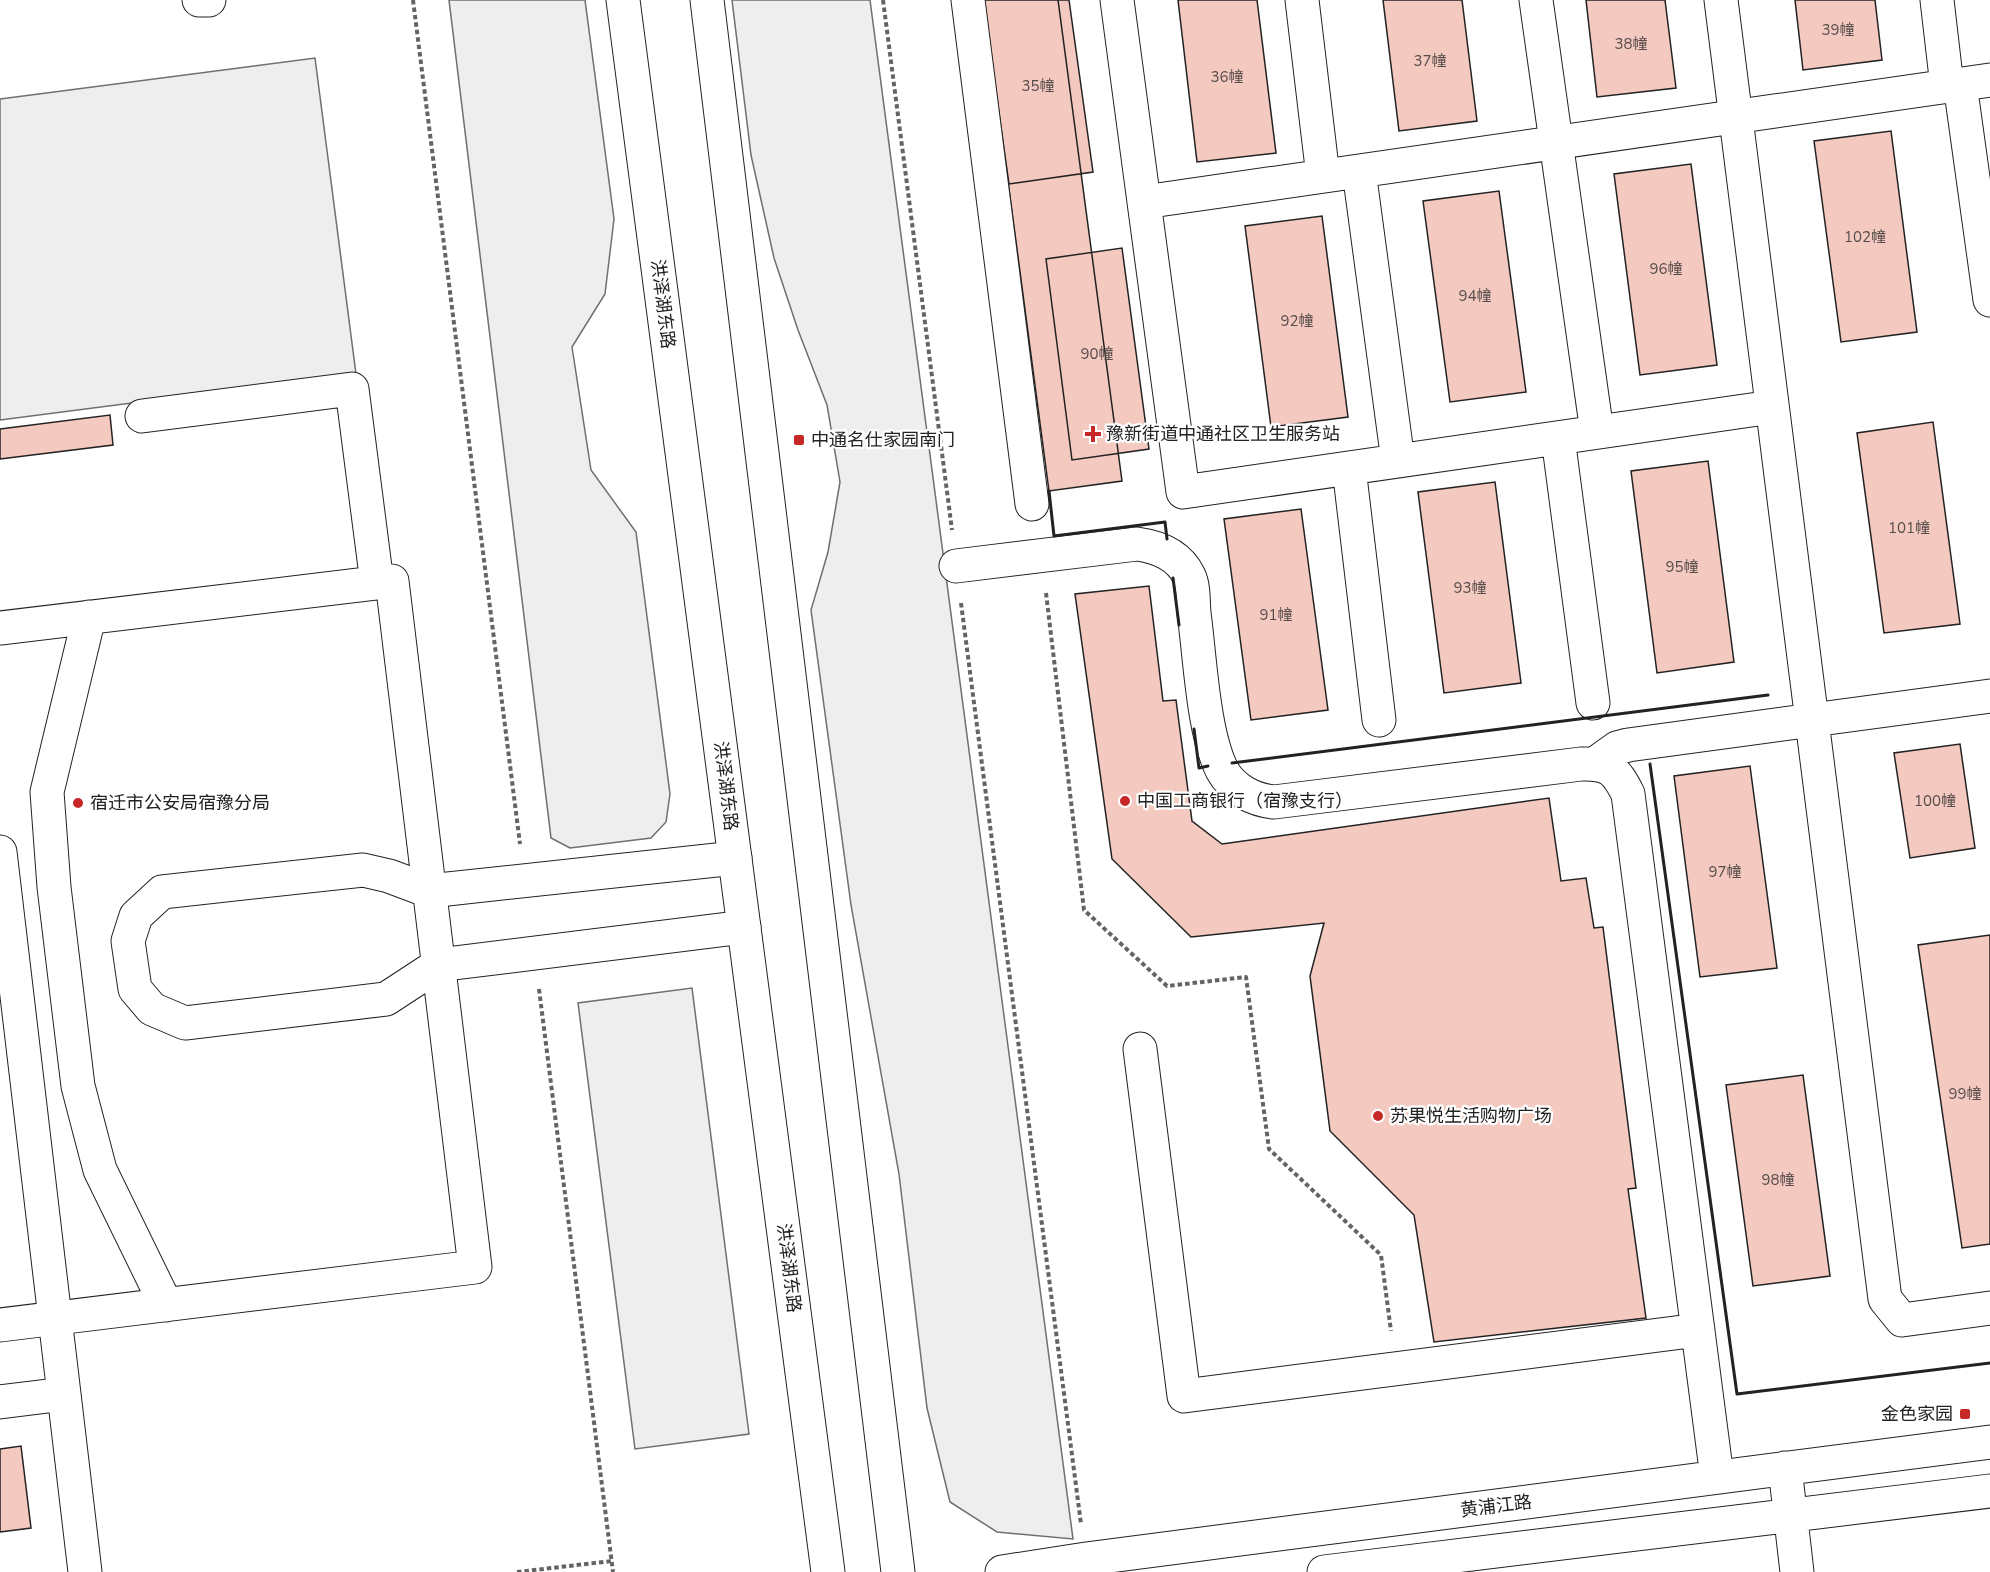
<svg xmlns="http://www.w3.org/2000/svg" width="1990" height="1572" viewBox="0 0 1990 1572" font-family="'Nunito Sans','Noto Sans SC',sans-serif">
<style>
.green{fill:#eee;stroke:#6f6f6f;stroke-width:1.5}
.building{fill:#f3c9c0;stroke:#222;stroke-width:1.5}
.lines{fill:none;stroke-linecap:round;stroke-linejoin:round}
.minor-casing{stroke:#222;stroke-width:35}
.major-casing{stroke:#222;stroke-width:35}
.path{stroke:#646464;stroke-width:4;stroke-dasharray:4.5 3;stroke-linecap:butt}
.minor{stroke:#fff;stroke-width:33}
.major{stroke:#fff;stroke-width:33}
.wall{stroke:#222;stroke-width:3}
.poi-dot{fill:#c62828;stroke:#fff;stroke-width:2}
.labels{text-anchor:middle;stroke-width:4.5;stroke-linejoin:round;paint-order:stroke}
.number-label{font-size:15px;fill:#564c4a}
.street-label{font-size:18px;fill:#222;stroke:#fff}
.poi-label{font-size:18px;fill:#222;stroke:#fff;text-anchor:start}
</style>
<rect width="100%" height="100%" fill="#fff"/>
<path class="green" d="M449 0H585L614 219 605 294 572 347 591 470 636 532 670 794 666 822 651 838 570 848 551 838Z
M732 0H870L1073 1539 997 1532 950 1502 927 1408 899 1174 851 905 811 610 828 552 840 482 827 405 798 330 774 258 751 155Z
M315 58 356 374 0 420V99Z
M692 988 749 1434 635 1449 578 1003Z"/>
<path class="building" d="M983 0H1069L1093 172 1009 184Z
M984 0H1058L1122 481 1049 491Z
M1178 0H1257L1276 153 1197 162Z
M1383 0H1462L1477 121 1399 131Z
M1586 0H1665L1676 88 1597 97Z
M1795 0H1875L1882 60 1803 70Z
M1891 131 1917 332 1841 342 1814 141Z
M1691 164 1717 365 1640 375 1614 174Z
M1499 191 1526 392 1450 402 1423 201Z
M1322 216 1348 417 1271 427 1245 226Z
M1122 248 1149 449 1072 460 1046 259Z
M110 415 113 445 0 459V429Z
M1933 422 1960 624 1884 633 1857 433Z
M1708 461 1734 662 1657 673 1631 471Z
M1495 482 1521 683 1444 693 1418 492Z
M1301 509 1328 710 1251 720 1224 519Z
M1149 586 1163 701 1176 700 1192 821 1222 844 1549 798 1561 881 1586 878 1594 928 1603 927 1636 1188 1628 1189 1646 1318 1434 1342 1414 1215 1330 1131 1310 976 1324 923 1191 937 1112 859 1075 594Z
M1960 744 1975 848 1910 858 1894 753Z
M1750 766 1777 968 1700 977 1674 776Z
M1990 935V1244L1962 1248 1918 945Z
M1803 1075 1830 1276 1753 1286 1726 1085Z
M21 1446 31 1528 0 1532V1449Z"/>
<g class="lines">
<defs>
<path id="minor" d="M199 0H209
M968 0 1032 504
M1117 0 1144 202 1990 80
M1302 0 1323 176
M1536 0 1597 432
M1721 0 1885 1299 1902 1320 1990 1308
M1937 0 1947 86
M1960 84 1990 300
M1359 171 1398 461
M1144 202 1183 492 1772 407
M142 416 352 389 377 583
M1558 438 1593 703
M1349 468 1379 720
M956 566 1137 544C1159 547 1179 555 1189 576 1194 586 1193 602 1194 613 1200 657 1203 732 1222 770 1233 790 1254 800 1274 802L1581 764C1609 763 1616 770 1628 794L1717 1477
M89 617 47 792 54 887 78 1086 100 1170 166 1305
M0 628 392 581 475 1267 0 1325
M1596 763 1617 748 1628 745 1990 696
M0 852 64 1394 0 1402
M735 858 429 891 389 876 363 870 162 892 136 916 128 941 135 989 152 1009 185 1023 386 999 438 965 744 927
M1140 1049 1184 1396 1698 1330
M64 1394 85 1572
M1785 1468 1797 1572
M1002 1572 1086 1559 1990 1442
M1324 1572 1990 1491"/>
<path id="major" d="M623 0 828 1572
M707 0 898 1572"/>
</defs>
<use href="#minor" class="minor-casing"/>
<use href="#major" class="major-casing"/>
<path class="path" d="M413 0 520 844
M883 0 952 530
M1046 593 1084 910 1167 986 1246 977 1269 1149 1381 1255 1391 1331
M961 603 1081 1524
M539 989 613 1572
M517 1572 612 1561"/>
<use href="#minor" class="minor"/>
<use href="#major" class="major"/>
<path class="wall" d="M1049 491 1054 536 1165 522 1167 539
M1173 578 1179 625
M1194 729 1199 768 1208 766
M1232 763 1768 695
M1650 764 1737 1394 1990 1363"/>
</g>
<g class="poi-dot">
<path d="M1090 425h6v6h6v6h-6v6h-6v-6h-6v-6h6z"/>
<rect x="793" y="434" width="12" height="12" rx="3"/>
<circle cx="1125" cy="801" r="6"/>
<circle cx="78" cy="803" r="6"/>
<circle cx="1378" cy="1116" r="6"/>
<rect x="1959" y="1408" width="12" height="12" rx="3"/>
</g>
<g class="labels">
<g class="number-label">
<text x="1838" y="35">39幢</text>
<text x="1631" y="49">38幢</text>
<text x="1430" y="66">37幢</text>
<text x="1227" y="82">36幢</text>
<text x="1038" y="91">35幢</text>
<text x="1865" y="242">102幢</text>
<text x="1666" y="274">96幢</text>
<text x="1475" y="301">94幢</text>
<text x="1297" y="326">92幢</text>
<text x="1097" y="359">90幢</text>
<text x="1909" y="533">101幢</text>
<text x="1682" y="572">95幢</text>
<text x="1470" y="593">93幢</text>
<text x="1276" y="620">91幢</text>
<text x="1935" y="806">100幢</text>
<text x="1725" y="877">97幢</text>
<text x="1965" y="1099">99幢</text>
<text x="1778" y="1185">98幢</text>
</g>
<g class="street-label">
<text transform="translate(663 304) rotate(83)" y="6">洪泽湖东路</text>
<text transform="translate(726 786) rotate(83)" y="6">洪泽湖东路</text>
<text transform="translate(789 1268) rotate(83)" y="6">洪泽湖东路</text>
<text transform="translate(1496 1506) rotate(-7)" y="6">黄浦江路</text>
</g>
<g class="poi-label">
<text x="1106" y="440">豫新街道中通社区卫生服务站</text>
<text x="811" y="446">中通名仕家园南门</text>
<text x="1137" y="807">中国工商银行（宿豫支行）</text>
<text x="90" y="809">宿迁市公安局宿豫分局</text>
<text x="1390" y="1122">苏果悦生活购物广场</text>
<text x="1953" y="1420" text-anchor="end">金色家园</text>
</g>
</g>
</svg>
